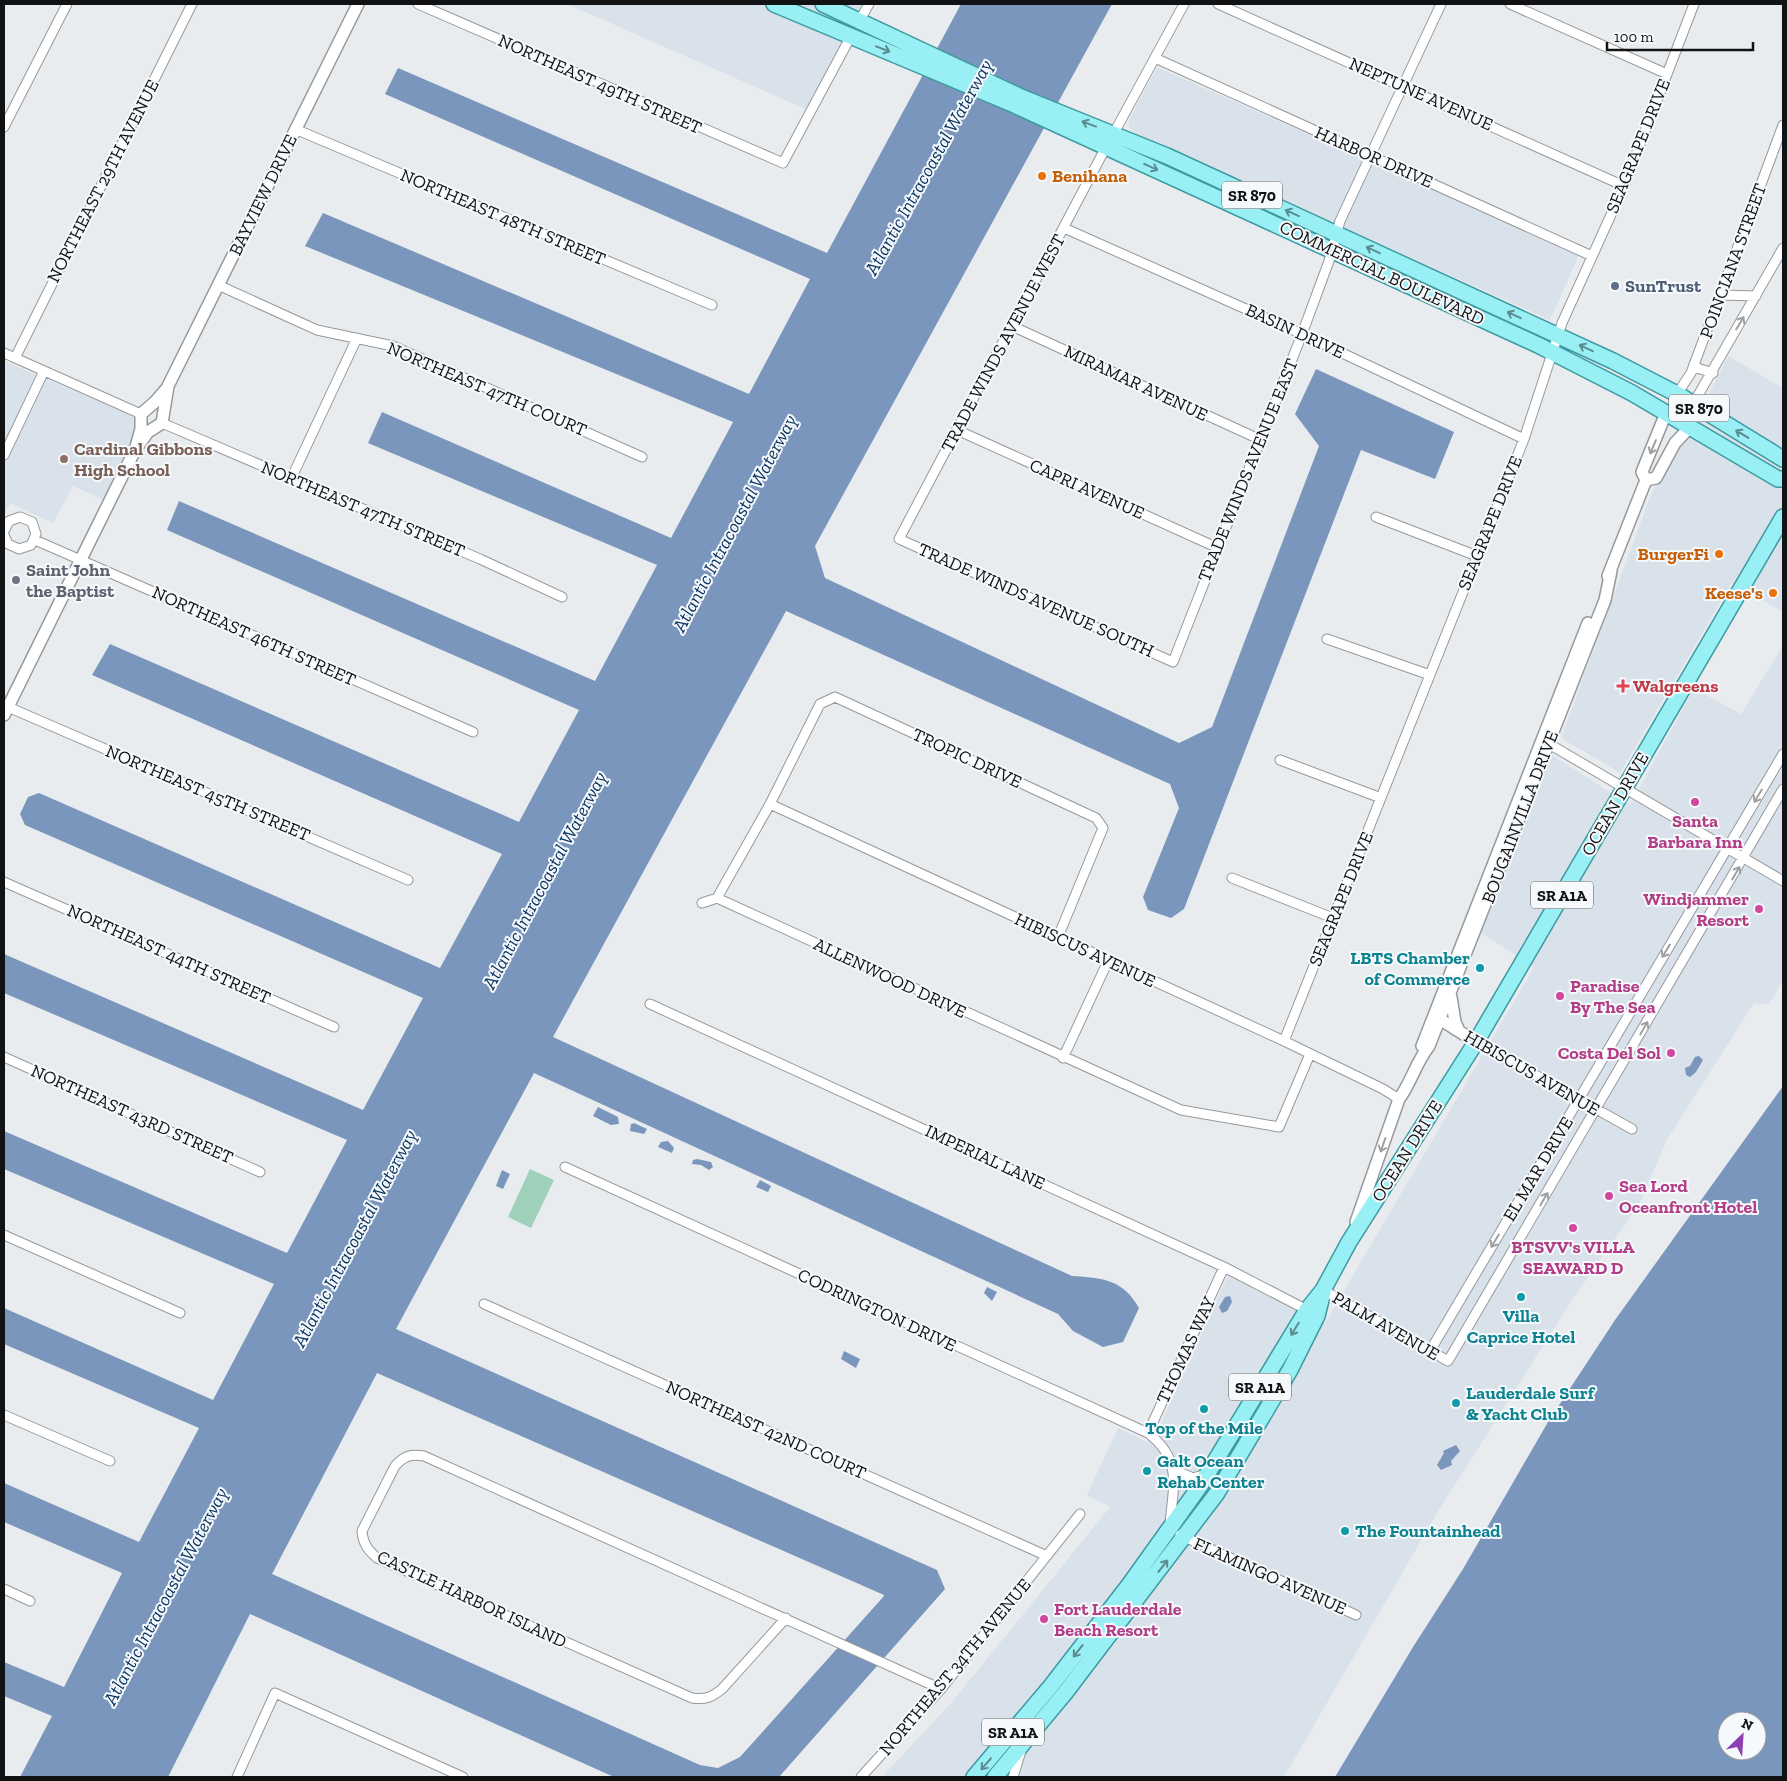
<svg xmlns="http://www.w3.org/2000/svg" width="1787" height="1781" viewBox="0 0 1787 1781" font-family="'Zilla Slab',serif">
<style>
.built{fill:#d9e2ea}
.green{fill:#9fd1ba}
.water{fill:#7a96bc;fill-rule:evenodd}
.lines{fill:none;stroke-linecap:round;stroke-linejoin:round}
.minor-casing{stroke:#96999b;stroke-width:11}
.tertiary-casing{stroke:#96999b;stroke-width:14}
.primary-casing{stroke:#3d9aa1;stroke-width:18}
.minor{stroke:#fff;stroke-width:9}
.tertiary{stroke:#fff;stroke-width:11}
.primary{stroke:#98eff4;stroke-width:15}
.oneway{stroke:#5b8c8f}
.oneway2{stroke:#a0a0a1}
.food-dot{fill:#e8710a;stroke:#f6f9fc;stroke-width:2}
.service-dot{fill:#5c6f8a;stroke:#f6f9fc;stroke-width:2}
.education-dot{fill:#8d6e63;stroke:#f6f9fc;stroke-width:2}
.worship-dot{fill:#6b7280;stroke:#f6f9fc;stroke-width:2}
.health-dot{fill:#e0444e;stroke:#f6f9fc;stroke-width:2}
.hotel-dot{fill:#d1479c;stroke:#f6f9fc;stroke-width:2}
.culture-dot{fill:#0f9aa8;stroke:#f6f9fc;stroke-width:2}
.labels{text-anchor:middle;stroke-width:4;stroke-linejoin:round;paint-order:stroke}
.shield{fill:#f6f9fc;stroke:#565759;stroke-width:1}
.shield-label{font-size:16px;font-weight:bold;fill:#111213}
.street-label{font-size:18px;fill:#111213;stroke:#f6f9fc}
.food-label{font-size:18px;font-weight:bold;fill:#c56008;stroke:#f6f9fc;text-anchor:end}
.service-label{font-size:18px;font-weight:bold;fill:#4e5e75;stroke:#f6f9fc;text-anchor:start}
.education-label{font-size:18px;font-weight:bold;fill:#785e54;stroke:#f6f9fc;text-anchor:start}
.worship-label{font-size:18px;font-weight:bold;fill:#5b616d;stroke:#f6f9fc;text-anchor:start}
.health-label{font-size:18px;font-weight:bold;fill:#be3a42;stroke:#f6f9fc;text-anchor:start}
.hotel-label{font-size:18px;font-weight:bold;fill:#b23c85;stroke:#f6f9fc;text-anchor:start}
.culture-label{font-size:18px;font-weight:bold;fill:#0d838f;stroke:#f6f9fc;text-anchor:start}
.water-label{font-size:19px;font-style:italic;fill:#06305e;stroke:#f6f9fc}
</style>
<rect width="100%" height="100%" fill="#e9ecef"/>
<path class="built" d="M567 4H869L812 112Z
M1157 67 1579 255 1550 320 1134 133 1129 127V120Z
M1728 356 1783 388V612L1732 583 1620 773 1561 738 1652 492 1687 437Z
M4 361 133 416 138 433 104 500 73 486 53 523 10 503 4 515Z
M1783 645V981L1769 1004 1754 1003 1666 1141 1640 1203 1574 1297 1437 1513 1284 1777H882L952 1702 1110 1507 1087 1495 1118 1428 1147 1442 1158 1430 1228 1275 1325 1323 1534 967 1478 931 1552 755 1630 805 1694 688 1741 714Z"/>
<path class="green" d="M530 1169 554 1180 531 1228 508 1217Z"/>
<path class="water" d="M961 4H1112L815 546 825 578 1179 743 1212 727 1319 446 1295 414 1316 369 1454 432 1435 479 1361 450 1184 909 1171 918 1148 910 1143 897 1179 808 1170 784 786 611 553 1037 1072 1276C1102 1278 1123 1279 1139 1308L1123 1342 1103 1347 1073 1331 1058 1314 534 1073 396 1329 937 1570 945 1589 779 1777H614L250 1614 168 1777H20L52 1716 4 1696V1662L64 1687 122 1573 4 1522V1483L139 1542 199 1428 4 1344V1308L213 1400 274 1284 4 1169V1131L287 1253 347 1140 4 993V954L363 1110 423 998 25 825 20 814 28 797 39 793 440 968 502 854 92 675 110 644 519 822 579 710 167 530 179 501 595 681 657 565 368 443 382 412 671 538 733 422 305 246 323 213 749 394 810 279 385 94 398 68 827 253ZM377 1373 884 1595V1596L740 1757 718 1768 700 1765 272 1574Z
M1699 1056 1703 1060 1696 1072 1690 1077 1686 1075 1685 1068 1690 1066 1695 1057Z
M1783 1086V1777H1335L1413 1647 1463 1569 1548 1422 1615 1320ZM1727 1721H1757V1751H1727Z
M598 1107 618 1117 619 1124 611 1125 593 1116Z
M634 1123 647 1129 644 1134 630 1131 631 1124Z
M668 1141 674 1148 672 1153 658 1147 661 1142Z
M697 1159 711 1162 713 1167 709 1170 701 1165 692 1164 693 1160Z
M502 1170 510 1174 503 1189 496 1186Z
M760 1180 771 1186 768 1192 756 1187Z
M987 1287 997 1292 992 1301 984 1293Z
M1230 1296 1232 1302 1227 1311 1222 1313 1219 1307 1225 1297Z
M844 1351 860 1359 856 1368 841 1359Z
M1456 1445 1460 1451 1451 1461 1452 1465 1441 1470 1437 1465 1444 1453 1443 1451Z"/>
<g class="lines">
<defs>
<path id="minor" d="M418 4 783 163 851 36
M1218 4 1624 186
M1510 4 1667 74
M860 20 869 4
M1155 58 1592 256
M4 127 67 4
M295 129 712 305
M1114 133 1184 4
M1106 147 899 539 1173 662 1302 334 1329 261 1340 221 1441 4
M1064 228 1302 334 1524 439
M218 285 317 330 393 346 642 457
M1721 295 1756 296
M1012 326 1261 440
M4 353 141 414
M15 358 192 4
M1694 367 1713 373
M1677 394 1691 373 1783 125
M1693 404 1783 248
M162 423 480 559 562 597
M957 430 1218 548
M4 455 44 371
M291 479 357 338
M1376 517 1477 556
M4 531 9 521 20 517 32 522 36 534 31 545 19 549 8 544 4 535
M35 540 473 732
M1327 639 1430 675
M8 707 408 880
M1544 741 1783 881
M1280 760 1381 798
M770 804 1284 1041 1383 1089 1399 1099
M1232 878 1333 918
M4 882 334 1027
M717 898 770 804 820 704 835 697 1096 818 1103 828 1058 937
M702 903 717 898 1181 1110 1279 1127 1310 1054
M650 1004 1224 1267 1311 1312
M1284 1041 1524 439 1562 323 1624 186 1694 4
M1476 1042 1632 1129
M4 1057 260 1172
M1063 1058 1108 961
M565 1167 1148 1433C1183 1460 1173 1486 1170 1524
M4 1235 180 1313
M1323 1290 1448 1361 1783 789
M484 1304 1047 1556
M1430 1351 1783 754
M4 1415 110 1461
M1148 1433 1224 1267
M1174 1470 1193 1478 1206 1474
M1180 1535 1356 1615
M4 1589 30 1601
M786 1618 722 1689C712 1697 706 1700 692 1698L377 1558C368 1550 363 1544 362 1531L395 1466C404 1456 410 1454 424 1456L941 1689
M237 1777 275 1693 463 1777
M861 1777 941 1689 1080 1514
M1013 1777 1021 1751"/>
<path id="tertiary" d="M135 450 148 432 162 423 168 386 358 4
M1646 480 1642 472 1666 413
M1646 480 1656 478 1675 443 1690 427
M1608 576 1646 480
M4 715 135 450 141 429V414L155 402 167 388
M1451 997 1455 1022 1459 1031
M1435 1016 1476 1042
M1422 1046 1588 623
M1356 1222 1399 1099C1411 1083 1416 1062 1429 1046L1605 600 1611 571"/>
<path id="primary" d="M774 4 1010 103 1538 345 1632 393 1778 479H1783
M823 4 1021 97 1167 156 1613 361 1677 394 1783 459
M974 1777 1051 1686 1129 1585 1200 1486 1307 1310 1323 1290 1349 1242 1476 1042 1783 517
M995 1777 1065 1693 1217 1493 1290 1370 1317 1316 1323 1292"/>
</defs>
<use href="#minor" class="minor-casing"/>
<use href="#tertiary" class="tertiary-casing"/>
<use href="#primary" class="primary-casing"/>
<use href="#minor" class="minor"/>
<use href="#tertiary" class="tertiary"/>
<use href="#primary" class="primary"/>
</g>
<defs><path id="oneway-shaft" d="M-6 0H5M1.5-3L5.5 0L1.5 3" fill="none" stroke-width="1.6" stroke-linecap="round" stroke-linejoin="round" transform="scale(1.25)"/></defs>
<g class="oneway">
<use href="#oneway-shaft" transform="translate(883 49) rotate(21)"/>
<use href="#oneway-shaft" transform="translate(1089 124) rotate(-159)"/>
<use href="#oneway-shaft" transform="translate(1151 167) rotate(25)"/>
<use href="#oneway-shaft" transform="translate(1292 213) rotate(-156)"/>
<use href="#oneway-shaft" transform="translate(1373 250) rotate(-155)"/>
<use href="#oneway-shaft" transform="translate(1514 315) rotate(-155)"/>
<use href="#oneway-shaft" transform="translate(1586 348) rotate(-155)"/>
<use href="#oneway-shaft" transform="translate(1742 434) rotate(-149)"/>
<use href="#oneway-shaft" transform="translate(1295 1329) rotate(121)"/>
<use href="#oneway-shaft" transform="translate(1163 1566) rotate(-52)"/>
<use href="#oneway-shaft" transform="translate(1078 1651) rotate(128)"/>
<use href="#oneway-shaft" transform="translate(986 1764) rotate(131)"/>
</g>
<g class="oneway2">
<use href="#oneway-shaft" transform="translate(1740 323) rotate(-59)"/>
<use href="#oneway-shaft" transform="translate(1653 447) rotate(113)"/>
<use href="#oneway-shaft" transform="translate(1758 796) rotate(121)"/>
<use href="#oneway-shaft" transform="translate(1736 873) rotate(-60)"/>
<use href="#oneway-shaft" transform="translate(1666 951) rotate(121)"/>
<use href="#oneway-shaft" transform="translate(1644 1028) rotate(-60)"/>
<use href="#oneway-shaft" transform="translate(1383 1145) rotate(109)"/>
<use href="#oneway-shaft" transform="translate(1544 1199) rotate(-60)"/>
<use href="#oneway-shaft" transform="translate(1495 1241) rotate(121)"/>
</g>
<g class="food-dot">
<circle cx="1042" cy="176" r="5"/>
<circle cx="1719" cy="554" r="5"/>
<circle cx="1773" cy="593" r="5"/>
</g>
<circle class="service-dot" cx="1615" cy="286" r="5"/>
<circle class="education-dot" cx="64" cy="459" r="5"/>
<circle class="worship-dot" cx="16" cy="580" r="5"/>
<path class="health-dot" d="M1620.5 678.5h5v5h5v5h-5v5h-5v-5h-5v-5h5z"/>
<g class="hotel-dot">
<circle cx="1695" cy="802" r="5"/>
<circle cx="1759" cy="909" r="5"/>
<circle cx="1560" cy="996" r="5"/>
<circle cx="1671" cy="1053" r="5"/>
<circle cx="1609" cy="1196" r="5"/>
<circle cx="1573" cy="1228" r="5"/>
<circle cx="1044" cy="1619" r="5"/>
</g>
<g class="culture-dot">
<circle cx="1480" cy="968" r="5"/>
<circle cx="1521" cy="1297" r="5"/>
<circle cx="1456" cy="1403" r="5"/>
<circle cx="1204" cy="1409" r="5"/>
<circle cx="1147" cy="1471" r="5"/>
<circle cx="1345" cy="1531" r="5"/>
</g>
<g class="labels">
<g class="shield">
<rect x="1222" y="181.5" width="60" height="27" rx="4"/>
<rect x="1669" y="394.5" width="60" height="27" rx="4"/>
<rect x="1531" y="881.5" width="62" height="27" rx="4"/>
<rect x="1229" y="1373.5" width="62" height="27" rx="4"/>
<rect x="982" y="1718.5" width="62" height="27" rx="4"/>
</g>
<g class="shield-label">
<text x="1252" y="201">SR 870</text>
<text x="1699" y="414">SR 870</text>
<text x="1562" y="901">SR A1A</text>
<text x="1260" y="1393">SR A1A</text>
<text x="1013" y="1738">SR A1A</text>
</g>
<g class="street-label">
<text transform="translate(600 84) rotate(24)" y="6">NORTHEAST 49TH STREET</text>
<text transform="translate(1421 94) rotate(24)" y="6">NEPTUNE AVENUE</text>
<text transform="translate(1638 146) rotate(-68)" y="6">SEAGRAPE DRIVE</text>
<text transform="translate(1374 157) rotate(24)" y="6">HARBOR DRIVE</text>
<text transform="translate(103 181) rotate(-63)" y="6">NORTHEAST 29TH AVENUE</text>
<text transform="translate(263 195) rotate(-64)" y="6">BAYVIEW DRIVE</text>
<text transform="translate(503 217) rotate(23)" y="6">NORTHEAST 48TH STREET</text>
<text transform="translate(1733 261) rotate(-70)" y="6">POINCIANA STREET</text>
<text transform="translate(1382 273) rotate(25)" y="6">COMMERCIAL BOULEVARD</text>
<text transform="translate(1295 331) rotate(25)" y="6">BASIN DRIVE</text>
<text transform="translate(1003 343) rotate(-62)" y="6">TRADE WINDS AVENUE WEST</text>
<text transform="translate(1136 383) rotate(25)" y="6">MIRAMAR AVENUE</text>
<text transform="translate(487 389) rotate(23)" y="6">NORTHEAST 47TH COURT</text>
<text transform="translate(1248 470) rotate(-68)" y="6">TRADE WINDS AVENUE EAST</text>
<text transform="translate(1087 489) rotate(24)" y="6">CAPRI AVENUE</text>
<text transform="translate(363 509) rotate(23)" y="6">NORTHEAST 47TH STREET</text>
<text transform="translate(1490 523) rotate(-68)" y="6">SEAGRAPE DRIVE</text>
<text transform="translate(1036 600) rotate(24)" y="6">TRADE WINDS AVENUE SOUTH</text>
<text transform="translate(254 636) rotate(24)" y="6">NORTHEAST 46TH STREET</text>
<text transform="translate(967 758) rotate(25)" y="6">TROPIC DRIVE</text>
<text transform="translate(208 793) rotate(23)" y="6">NORTHEAST 45TH STREET</text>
<text transform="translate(1615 804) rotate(-60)" y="6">OCEAN DRIVE</text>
<text transform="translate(1520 817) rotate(-69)" y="6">BOUGAINVILLA DRIVE</text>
<text transform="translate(1341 899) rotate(-68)" y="6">SEAGRAPE DRIVE</text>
<text transform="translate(1085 950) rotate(25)" y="6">HIBISCUS AVENUE</text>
<text transform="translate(169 954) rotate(24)" y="6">NORTHEAST 44TH STREET</text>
<text transform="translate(890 978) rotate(25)" y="6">ALLENWOOD DRIVE</text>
<text transform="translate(1532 1073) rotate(30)" y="6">HIBISCUS AVENUE</text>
<text transform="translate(132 1114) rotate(24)" y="6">NORTHEAST 43RD STREET</text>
<text transform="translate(1407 1151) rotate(-58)" y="6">OCEAN DRIVE</text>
<text transform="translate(985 1157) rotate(25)" y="6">IMPERIAL LANE</text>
<text transform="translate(1538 1169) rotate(-59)" y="6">EL MAR DRIVE</text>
<text transform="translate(877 1310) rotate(25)" y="6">CODRINGTON DRIVE</text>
<text transform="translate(1386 1326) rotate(30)" y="6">PALM AVENUE</text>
<text transform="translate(1186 1350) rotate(-65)" y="6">THOMAS WAY</text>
<text transform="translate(766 1430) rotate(24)" y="6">NORTHEAST 42ND COURT</text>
<text transform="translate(1270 1576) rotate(24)" y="6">FLAMINGO AVENUE</text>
<text transform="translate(472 1599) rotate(25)" y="6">CASTLE HARBOR ISLAND</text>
<text transform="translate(955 1667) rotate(-50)" y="6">NORTHEAST 34TH AVENUE</text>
</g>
<g class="food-label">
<text x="1052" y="182" text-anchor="start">Benihana</text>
<text x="1709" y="560">BurgerFi</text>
<text x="1763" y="599">Keese's</text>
</g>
<g class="service-label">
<text x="1625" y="292">SunTrust</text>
</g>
<g class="education-label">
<text x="74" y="455">Cardinal Gibbons<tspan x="74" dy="21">High School</tspan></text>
</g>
<g class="worship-label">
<text x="26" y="576">Saint John<tspan x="26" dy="21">the Baptist</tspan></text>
</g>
<g class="health-label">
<text x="1633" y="692">Walgreens</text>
</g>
<g class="hotel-label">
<text x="1695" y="827" text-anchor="middle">Santa<tspan x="1695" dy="21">Barbara Inn</tspan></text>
<text x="1749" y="905" text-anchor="end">Windjammer<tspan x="1749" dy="21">Resort</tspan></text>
<text x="1570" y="992">Paradise<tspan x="1570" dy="21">By The Sea</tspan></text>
<text x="1661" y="1059" text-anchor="end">Costa Del Sol</text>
<text x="1619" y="1192">Sea Lord<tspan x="1619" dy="21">Oceanfront Hotel</tspan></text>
<text x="1573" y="1253" text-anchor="middle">BTSVV's VILLA<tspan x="1573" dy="21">SEAWARD D</tspan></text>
<text x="1054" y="1615">Fort Lauderdale<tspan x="1054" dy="21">Beach Resort</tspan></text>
</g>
<g class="culture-label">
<text x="1470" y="964" text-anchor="end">LBTS Chamber<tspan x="1470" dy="21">of Commerce</tspan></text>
<text x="1521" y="1322" text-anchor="middle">Villa<tspan x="1521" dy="21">Caprice Hotel</tspan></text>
<text x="1466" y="1399">Lauderdale Surf<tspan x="1466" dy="21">&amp; Yacht Club</tspan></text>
<text x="1204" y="1434" text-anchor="middle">Top of the Mile</text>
<text x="1157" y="1467">Galt Ocean<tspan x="1157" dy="21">Rehab Center</tspan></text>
<text x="1355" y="1537">The Fountainhead</text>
</g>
<g class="water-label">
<text transform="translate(928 167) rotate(-61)" y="7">Atlantic Intracoastal Waterway</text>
<text transform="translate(734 523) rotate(-62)" y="7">Atlantic Intracoastal Waterway</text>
<text transform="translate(544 880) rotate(-62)" y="7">Atlantic Intracoastal Waterway</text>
<text transform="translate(354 1238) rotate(-62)" y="7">Atlantic Intracoastal Waterway</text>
<text transform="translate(165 1596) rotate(-62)" y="7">Atlantic Intracoastal Waterway</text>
</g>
</g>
<rect width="1787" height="1781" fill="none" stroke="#111213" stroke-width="10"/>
<g transform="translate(1742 1736) rotate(25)"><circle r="24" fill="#f6f9fc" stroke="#9a9d9f"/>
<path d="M0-4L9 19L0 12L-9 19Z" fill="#8d40b1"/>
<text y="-8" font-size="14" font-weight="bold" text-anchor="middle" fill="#111213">N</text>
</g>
<path d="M1607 42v8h146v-8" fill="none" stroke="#111213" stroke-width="2.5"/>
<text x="1614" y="42" font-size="15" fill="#111213" stroke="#f6f9fc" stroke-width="4" paint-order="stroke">100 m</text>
</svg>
